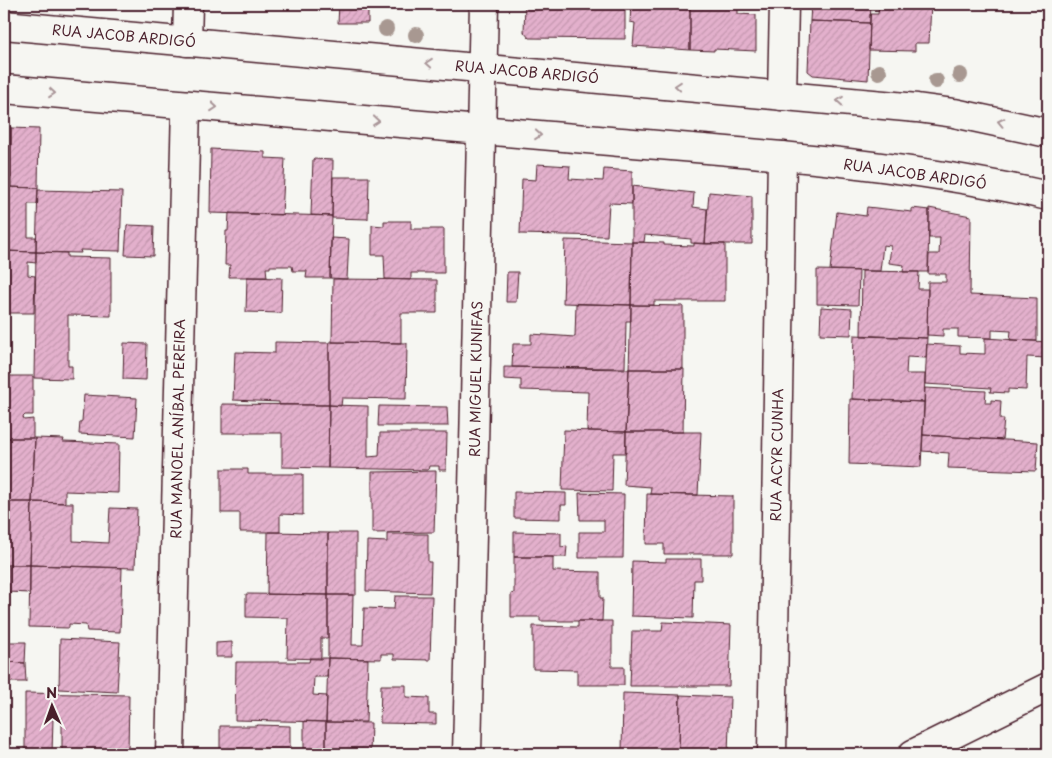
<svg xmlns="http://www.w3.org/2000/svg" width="1052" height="758" viewBox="0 0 1052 758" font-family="'Playpen Sans',sans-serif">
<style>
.building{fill:url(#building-hatch);stroke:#4a1f2b}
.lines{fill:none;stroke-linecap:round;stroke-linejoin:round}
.minor-casing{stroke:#4a1f2b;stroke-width:31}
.major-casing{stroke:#4a1f2b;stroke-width:31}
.minor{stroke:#f6f6f2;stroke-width:28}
.major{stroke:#f6f6f2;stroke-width:28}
.tree{fill:#a89891}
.oneway{stroke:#a99598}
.labels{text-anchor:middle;stroke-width:4;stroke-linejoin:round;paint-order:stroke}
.street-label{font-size:14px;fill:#4a1f2b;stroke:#f6f6f2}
</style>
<defs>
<pattern id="building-hatch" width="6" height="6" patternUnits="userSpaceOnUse" patternTransform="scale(1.25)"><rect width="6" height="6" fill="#e3b0cc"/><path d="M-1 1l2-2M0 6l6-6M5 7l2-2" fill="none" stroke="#c497af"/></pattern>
</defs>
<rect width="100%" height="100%" fill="#f6f6f2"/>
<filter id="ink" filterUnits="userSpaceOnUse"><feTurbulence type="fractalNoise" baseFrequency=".02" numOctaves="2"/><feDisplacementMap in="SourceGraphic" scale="10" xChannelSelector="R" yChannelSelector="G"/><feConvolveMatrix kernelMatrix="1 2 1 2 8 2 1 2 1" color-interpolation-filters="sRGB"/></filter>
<g filter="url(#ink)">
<path class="building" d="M339 4H368V23H338Z
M513 4H525V7L513 6Z
M525 4H625V39L529 38 524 32Z
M625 4H690V50L633 46 635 23 630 22 631 6 625 5Z
M690 4H738V14L756 15V51L714 49V51L690 50Z
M811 4H871L870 23 810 21Z
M871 4H931L929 43H915V51L869 50 870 14H878L879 5Z
M810 21 870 23 868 80 813 75 808 71Z
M4 126 11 127V178H4Z
M11 128 39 129 38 188 11 187Z
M211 149 265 152V158L285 159 282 215 210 213Z
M313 159 333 160 332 216 311 215Z
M537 164 570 166 569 179 603 181 604 169 632 171V204L609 203 607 236 520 234 522 179 536 180Z
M333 177H369L368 219 332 218Z
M632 186 694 193 693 207 707 209 705 244 691 243V239L645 235 644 242H632Z
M4 187 38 188 37 204H28V237H36V252L4 251Z
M38 190 122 192 120 251 80 250 81 253 36 252Z
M709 192 752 196V244H705Z
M867 207 912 212V208L929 210 928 272H903L904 265 889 263 891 246 883 245 880 271 830 270 837 212 866 216Z
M929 208 971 216 970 295 1037 298V341L1010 340 1011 331 992 330V338L958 337V329H943V336L927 335 928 282H946V274H928L929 254H939L940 238H929Z
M229 213 332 216 330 278H306L307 271H293L292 266H270V268H266L267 277H229L230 265H225L226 231H228Z
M384 221H411V229H444V273H411V280L385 279 384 255H372V225L384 226Z
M127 225 154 226 153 256 125 255Z
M331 238 349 239 347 279 330 278Z
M565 240 632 242 631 305 563 303Z
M632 242 664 243V245L694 246V243L725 244V301H654V305H631Z
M4 251 36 252V263L28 262V275L35 276 34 313H4Z
M36 252 67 253V257L111 258V316L68 315V366H72V379L34 378Z
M817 270 859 271 858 305 817 304Z
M862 271 919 272 918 289H928L927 338 861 336Z
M507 272H518L516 302H506Z
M247 277 282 278 281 313 246 312Z
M333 279 437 280V313H401V343L332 342Z
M576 304 631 305V321H626L625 368 512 367 513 344H531V334L575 337Z
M631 305 683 306V369H629Z
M821 307 852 309 851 335 820 334Z
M854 335 927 338 926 358 907 357 906 374H925L924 402 852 399Z
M985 338 1048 342V358L1027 357 1026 390 1008 389V393L990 392 991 388 925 384 927 344 960 346V353L985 354Z
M275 342 329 343V405H279V402L233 400 235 352 275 353Z
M329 342 407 343 406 399 342 398 341 406 329 405Z
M124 343 147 344 146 380 123 379Z
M504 367 629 369 626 432 587 431 588 392 521 390V380L504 379Z
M629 369H684L683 432H626Z
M4 376H33V415H25L23 417 24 420 33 419V438H4Z
M925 388 986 391 985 403H991V400L1001 401 1000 419H1004L1002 440 923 435Z
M84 395 137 398 135 437 79 434 80 422 82 421Z
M850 399 924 402 921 467 849 464Z
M222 404 329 405 328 468 282 467V433H222Z
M329 405 368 406V457L379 456 380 433H447L446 470H439V466H429L428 470 328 468Z
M379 406 447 407 448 426H378Z
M564 430 626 432V453H613L612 491 562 490Z
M626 432H701L698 495 650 494 651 487 624 485Z
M923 435 1038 442 1036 471 948 468 949 453 922 451Z
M4 438H35L32 502H4Z
M35 438 64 439 63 442 119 444 118 493 65 491V503L32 502Z
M221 469H248V474H303V515L280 514V532H240V513H221Z
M436 471 434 532 372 533V472Z
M514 492 566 493V505H561V519L514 518Z
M579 493 624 494 623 558H579V532H604V520H580Z
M647 494 733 496V554H664V544H646Z
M4 502H32L30 565H4Z
M32 502 73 503V541L108 543 110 508 137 509 135 568 30 565Z
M268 532 328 533V595L267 594Z
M514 532 561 533V547L567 546 566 557H514Z
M328 533H356V595H328Z
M387 534H428V562H431L430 593 366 591 367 541 387 542Z
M514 557H553V571L600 572V598H603L602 621H540V617H511V594L514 593Z
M666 559H701V580H694L693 618 631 616 632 561 666 562Z
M8 565H30V593L8 592Z
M30 565 122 568 120 632 87 631 86 625 69 624V628L29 627Z
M246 594 328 595V638H321V659L287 658 288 618 246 617Z
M328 595H353L352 645H363L364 608 394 609 395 596H432L430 660 394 659V654H381V659L328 658Z
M578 621H612V667H624V685H577V670L533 669V626L578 627Z
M663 622 731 625 729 686H630L632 631H662Z
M60 639 120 642 117 692 59 689Z
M4 642H26L25 663 4 662Z
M232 642V657H216V643Z
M310 658H328L327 677H314L313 695 327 696 326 722 235 720 236 662H309Z
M328 658 368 659 366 722H326Z
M4 662 25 663 26 682H4Z
M381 685H406V697L429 698V714H436V724L380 723Z
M25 693 129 695 128 754H62V718H53L52 754H25Z
M623 693 680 695 679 754H622Z
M680 695 730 697 728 754H679Z
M304 721 326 722V754H304Z
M326 722 371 723 370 754H326Z
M258 725 290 726V754H220V726H255Z"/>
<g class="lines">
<defs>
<path id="minor" d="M187 42 188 4
M782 96 784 4
M170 754 186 105
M467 754 484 4
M772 754 782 156"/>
<path id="major" d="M4 25 917 108 954 113 1048 133
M4 89C202 106 400 123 598 140 748 153 901 162 1048 196
M913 754 1048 687"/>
</defs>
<use href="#minor" class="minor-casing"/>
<use href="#major" class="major-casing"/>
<use href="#minor" class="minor"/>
<use href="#major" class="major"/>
</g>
<g class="tree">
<circle cx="386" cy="29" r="8"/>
<circle cx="416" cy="35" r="8"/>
<circle cx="879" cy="72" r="8"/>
<circle cx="960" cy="75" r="8"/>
<circle cx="936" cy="81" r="8"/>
</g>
<defs><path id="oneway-chevron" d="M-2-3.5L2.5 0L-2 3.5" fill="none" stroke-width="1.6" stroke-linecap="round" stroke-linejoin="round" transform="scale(1.25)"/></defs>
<g class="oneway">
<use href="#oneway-chevron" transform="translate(429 63) rotate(-175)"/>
<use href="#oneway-chevron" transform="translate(678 86) rotate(-175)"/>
<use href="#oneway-chevron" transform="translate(52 93) rotate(5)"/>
<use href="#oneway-chevron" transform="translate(840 101) rotate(-175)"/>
<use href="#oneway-chevron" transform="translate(214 107) rotate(5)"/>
<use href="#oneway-chevron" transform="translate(376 121) rotate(5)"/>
<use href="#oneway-chevron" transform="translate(1001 122) rotate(-168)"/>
<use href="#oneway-chevron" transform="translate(538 135) rotate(5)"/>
</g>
</g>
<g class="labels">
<g class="street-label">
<text transform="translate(124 36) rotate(5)" y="5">RUA JACOB ARDIGÓ</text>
<text transform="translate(527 72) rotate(5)" y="5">RUA JACOB ARDIGÓ</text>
<text transform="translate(915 174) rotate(8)" y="5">RUA JACOB ARDIGÓ</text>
<text transform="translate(476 379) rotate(-89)" y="5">RUA MIGUEL KUNIFAS</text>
<text transform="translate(178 429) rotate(-89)" y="5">RUA MANOEL ANÍBAL PEREIRA</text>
<text transform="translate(777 455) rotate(-89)" y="5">RUA ACYR CUNHA</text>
</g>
</g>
<rect width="1052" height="758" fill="none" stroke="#f6f6f2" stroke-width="20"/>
<rect x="10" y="10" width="1032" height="738" fill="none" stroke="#4a1f2b" stroke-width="2" filter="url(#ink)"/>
<g transform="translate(52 706) rotate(358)" stroke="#f6f6f2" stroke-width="4" paint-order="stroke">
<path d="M0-4L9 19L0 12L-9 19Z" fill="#4a1f2b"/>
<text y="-8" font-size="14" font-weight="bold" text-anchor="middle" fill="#4a1f2b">N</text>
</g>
</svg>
